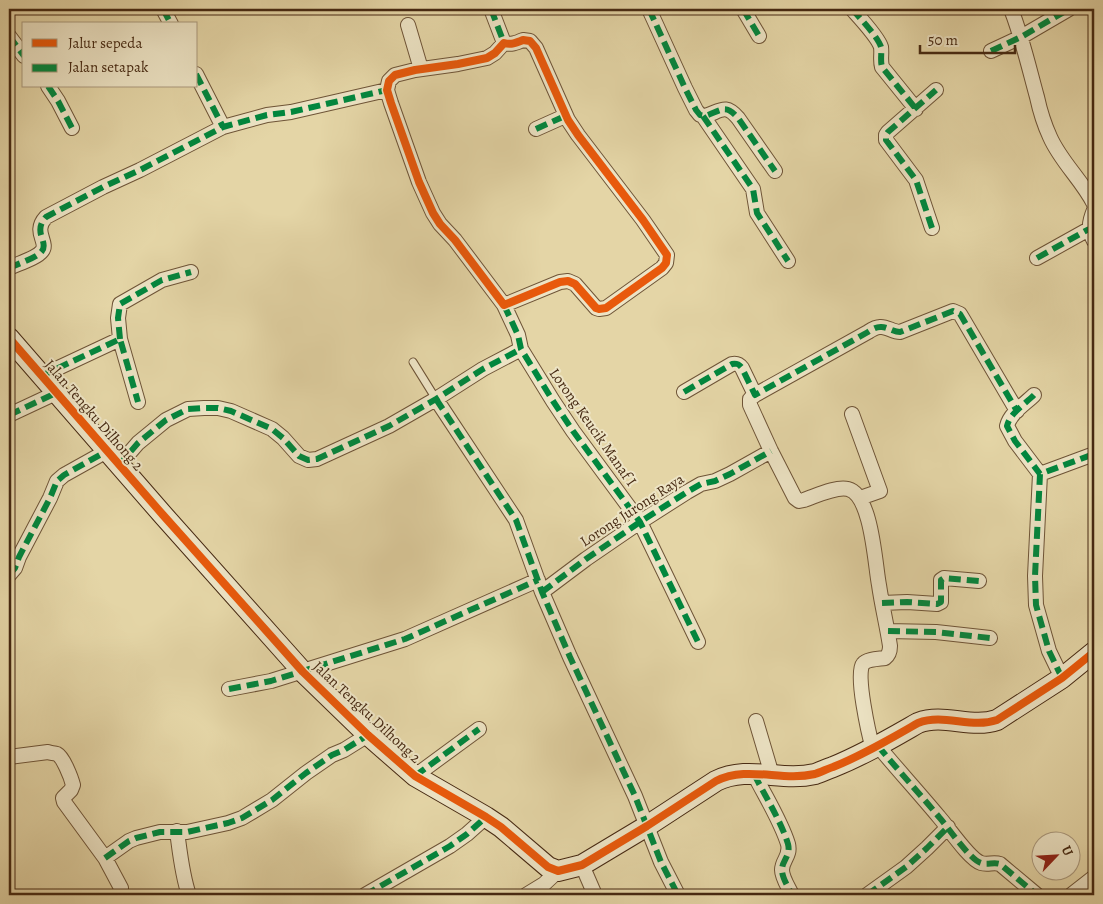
<svg xmlns="http://www.w3.org/2000/svg" width="1103" height="904" viewBox="0 0 1103 904" font-family="Alegreya,serif">
<style>
.lines{fill:none;stroke-linecap:round;stroke-linejoin:round}
.lane-casing{stroke:#6e5437;stroke-width:9}
.street-casing{stroke:#6e5437;stroke-width:16}
.secondary-casing{stroke:#462912;stroke-width:22}
.lane{stroke:#ede4c5;stroke-width:7}
.street{stroke:#ede4c5;stroke-width:14}
.secondary{stroke:#ede4c5;stroke-width:20}
.quiet{stroke:#00873e;stroke-width:6;stroke-dasharray:12 6;stroke-linecap:butt}
.cycleway-casing{stroke:#ede4c5;stroke-width:11}
.cycleway{stroke:#e8590c;stroke-width:8}
.labels{text-anchor:middle;stroke-width:4;stroke-linejoin:round;paint-order:stroke}
.street-label{font-size:15px;fill:#462912;stroke:#ede4c5}
</style>
<rect width="100%" height="100%" fill="#e4d5a6"/>
<filter id="stains"><feTurbulence type="fractalNoise" baseFrequency=".004" numOctaves="4"/><feColorMatrix values="0 0 0 0 .2 0 0 0 0 .09 0 0 0 0 .02 0 0 0 .5 -.17"/></filter>
<radialGradient id="worn" r=".72"><stop offset=".6" stop-color="#630" stop-opacity="0"/><stop offset="1" stop-color="#630" stop-opacity=".3"/></radialGradient>
<g class="lines">
<defs>
<path id="lane" d="M413 362 436 399"/>
<path id="street" d="M163 9 171 24
M491 9 504 43
M649 9 685 88 696 110 700 115 705 116C721 111 725 103 738 118L775 171
M743 9 759 36
M852 9C860 18 878 37 881 47 882 54 880 60 882 67L916 109
M1011 9C1022 37 1029 68 1037 97 1040 111 1044 124 1050 137 1061 162 1082 180 1094 204
M408 25 421 69
M9 36 24 56
M523 40 530 41 536 48 568 120 578 135 643 220 667 255 666 263 662 268 606 308 599 309 596 308 575 284 568 281 560 282 504 305 455 240 440 224 433 213 419 182 391 103 387 90 389 81 395 75 415 70 458 64 487 58 495 53 504 43C511 45 516 43 523 40Z
M991 51 1021 37 1069 9
M196 74 223 127
M48 86 58 101 72 128
M703 116 753 189 757 213 788 261
M536 129 565 116
M1094 210C1089 222 1088 230 1094 241
M932 228 916 180 886 140V135L888 132 936 90
M1037 258 1089 229
M9 268C17 264 37 258 42 251 49 242 32 232 46 217L103 187 140 170 223 127 267 115 291 112 387 90
M504 305 518 335 521 349 553 401 573 431 640 522 698 642
M120 339 118 318 120 304 162 280 191 272
M41 376 120 339 138 402
M684 392 732 364C737 363 739 364 742 368L755 395
M1034 395C1025 404 1010 413 1007 426L1015 441 1040 474
M436 399 516 520 542 592 570 657 635 796 661 862 678 895
M852 414 880 491 860 498
M9 415 56 393
M119 465 138 443 166 420 188 409 204 408H218L231 411 272 429 283 438 299 456 308 460 317 459 389 426 436 399 483 369 521 349
M9 575 15 568 19 557 50 498 57 481 64 475 107 451
M542 592 586 559 640 522 687 492 701 484 715 481 730 474 771 451
M882 603 907 602 937 604 941 602V580L944 578 979 581
M888 631 936 632 990 638
M1062 678 1049 651 1036 605 1035 576 1040 474 1094 454
M229 689 271 681 405 639 538 580
M756 721 772 775
M878 746C898 770 919 793 939 817 948 827 969 859 981 863 987 865 994 862 1000 864L1037 895
M873 749C869 735 855 673 863 664 867 659 879 659 885 658 889 655 890 651 890 646 887 626 882 606 879 585 875 565 872 495 848 489 836 486 816 496 804 500L799 501 795 498 771 451 750 405V399L755 395 868 332C871 330 876 327 880 327 886 326 893 332 900 332L953 311 960 314 963 319 1017 411
M9 757 48 752C50 753 54 753 57 754 63 757 71 777 73 785L71 790 63 798 64 802 105 858 121 888
M754 774C765 796 781 821 788 844 791 856 782 860 782 870 782 878 789 888 792 895
M415 776 479 729
M177 831C180 853 182 875 189 895
M105 858 129 841 136 838 160 832H187L228 823 242 818 272 800 306 773 332 755 344 750 368 735
M582 865 595 895
M365 895 450 846 467 834 486 817
M526 895 544 884 558 871
M867 895 906 867 927 848 948 827
M1071 895 1094 877"/>
<path id="secondary" d="M9 338 163 515 303 672 368 735 415 776 486 817 501 827 548 867 558 871 582 865 647 826 716 781C748 765 781 782 815 774 821 772 827 769 833 767 863 755 890 739 918 723 944 713 971 729 997 720L1062 678 1094 652"/>
</defs>
<use href="#lane" class="lane-casing"/>
<use href="#street" class="street-casing"/>
<use href="#secondary" class="secondary-casing"/>
<use href="#lane" class="lane"/>
<use href="#street" class="street"/>
<use href="#secondary" class="secondary"/>
<path class="quiet" d="M163 9 171 24
M491 9 504 43
M649 9 685 88 696 110 700 115 705 116C721 111 725 103 738 118L775 171
M743 9 759 36
M852 9C860 18 878 37 881 47 882 54 880 60 882 67L916 109
M9 36 24 56
M991 51 1021 37 1069 9
M196 74 223 127
M48 86 58 101 72 128
M703 116 753 189 757 213 788 261
M536 129 565 116
M932 228 916 180 886 140V135L888 132 936 90
M1037 258 1089 229
M9 268C17 264 37 258 42 251 49 242 32 232 46 217L103 187 140 170 223 127 267 115 291 112 387 90
M504 305 518 335 521 349 553 401 573 431 640 522 698 642
M120 339 118 318 120 304 162 280 191 272
M41 376 120 339 138 402
M684 392 732 364C737 363 739 364 742 368L755 395 868 332C871 330 876 327 880 327 886 326 893 332 900 332L953 311 960 314 963 319 1017 411
M1034 395C1025 404 1010 413 1007 426L1015 441 1040 474
M436 399 516 520 542 592 570 657 635 796 661 862 678 895
M9 415 56 393
M119 465 138 443 166 420 188 409 204 408H218L231 411 272 429 283 438 299 456 308 460 317 459 389 426 436 399 483 369 521 349
M9 575 15 568 19 557 50 498 57 481 64 475 107 451
M542 592 586 559 640 522 687 492 701 484 715 481 730 474 771 451
M882 603 907 602 937 604 941 602V580L944 578 979 581
M888 631 936 632 990 638
M1062 678 1049 651 1036 605 1035 576 1040 474 1094 454
M229 689 271 681 405 639 538 580
M878 746C898 770 919 793 939 817 948 827 969 859 981 863 987 865 994 862 1000 864L1037 895
M754 774C765 796 781 821 788 844 791 856 782 860 782 870 782 878 789 888 792 895
M415 776 479 729
M105 858 129 841 136 838 160 832H187L228 823 242 818 272 800 306 773 332 755 344 750 368 735
M365 895 450 846 467 834 486 817
M867 895 906 867 927 848 948 827"/>
<defs>
<path id="cycleway" d="M523 40 530 41 536 48 568 120 578 135 643 220 667 255 666 263 662 268 606 308 599 309 596 308 575 284 568 281 560 282 504 305 455 240 440 224 433 213 419 182 391 103 387 90 389 81 395 75 415 70 458 64 487 58 495 53 504 43C511 45 516 43 523 40Z
M9 338 163 515 303 672 368 735 415 776 486 817 501 827 548 867 558 871 582 865 647 826 716 781C748 765 781 782 815 774 821 772 827 769 833 767 863 755 890 739 918 723 944 713 971 729 997 720L1062 678 1094 652"/>
</defs>
<use href="#cycleway" class="cycleway-casing"/>
<use href="#cycleway" class="cycleway"/>
</g>
<g class="labels">
<g class="street-label">
<text transform="translate(94 415) rotate(49)" y="5">Jalan Tengku Dilhong 2</text>
<text transform="translate(593 427) rotate(55)" y="5">Lorong Keucik Manaf I</text>
<text transform="translate(632 510) rotate(-33)" y="5">Lorong Jurong Raya</text>
<text transform="translate(367 712) rotate(43)" y="5">Jalan Tengku Dilhong 2</text>
</g>
</g>
<rect width="1103" height="904" fill="none" stroke="#e4d5a6" stroke-width="30"/>
<rect x="10" y="10" width="1083" height="884" fill="none" stroke="#462912" stroke-width="2.5"/>
<rect x="15" y="15" width="1073" height="874" fill="none" stroke="#462912"/>
<rect x="22" y="22" width="175" height="65" fill="#ede4c5" stroke="#aa997d"/>
<rect x="32" y="39" width="25" height="8" fill="#e8590c" stroke="#aa997d"/>
<text x="68" y="48" font-size="15" fill="#462912">Jalur sepeda</text>
<rect x="32" y="64" width="25" height="8" fill="#00873e" stroke="#aa997d"/>
<text x="68" y="72" font-size="15" fill="#462912">Jalan setapak</text>
<g transform="translate(1056 856) rotate(65)"><circle r="24" fill="#ede4c5" stroke="#aa997d"/>
<path d="M0-4L9 19L0 12L-9 19Z" fill="#8f2418"/>
<text y="-8" font-size="14" font-weight="bold" text-anchor="middle" fill="#462912">U</text>
</g>
<path d="M920 45v8h95v-8" fill="none" stroke="#462912" stroke-width="2.5"/>
<text x="928" y="45" font-size="15" fill="#462912" stroke="#ede4c5" stroke-width="4" paint-order="stroke">50 m</text>
<rect width="100%" height="100%" filter="url(#stains)"/>
<rect width="100%" height="100%" fill="url(#worn)"/>
</svg>
